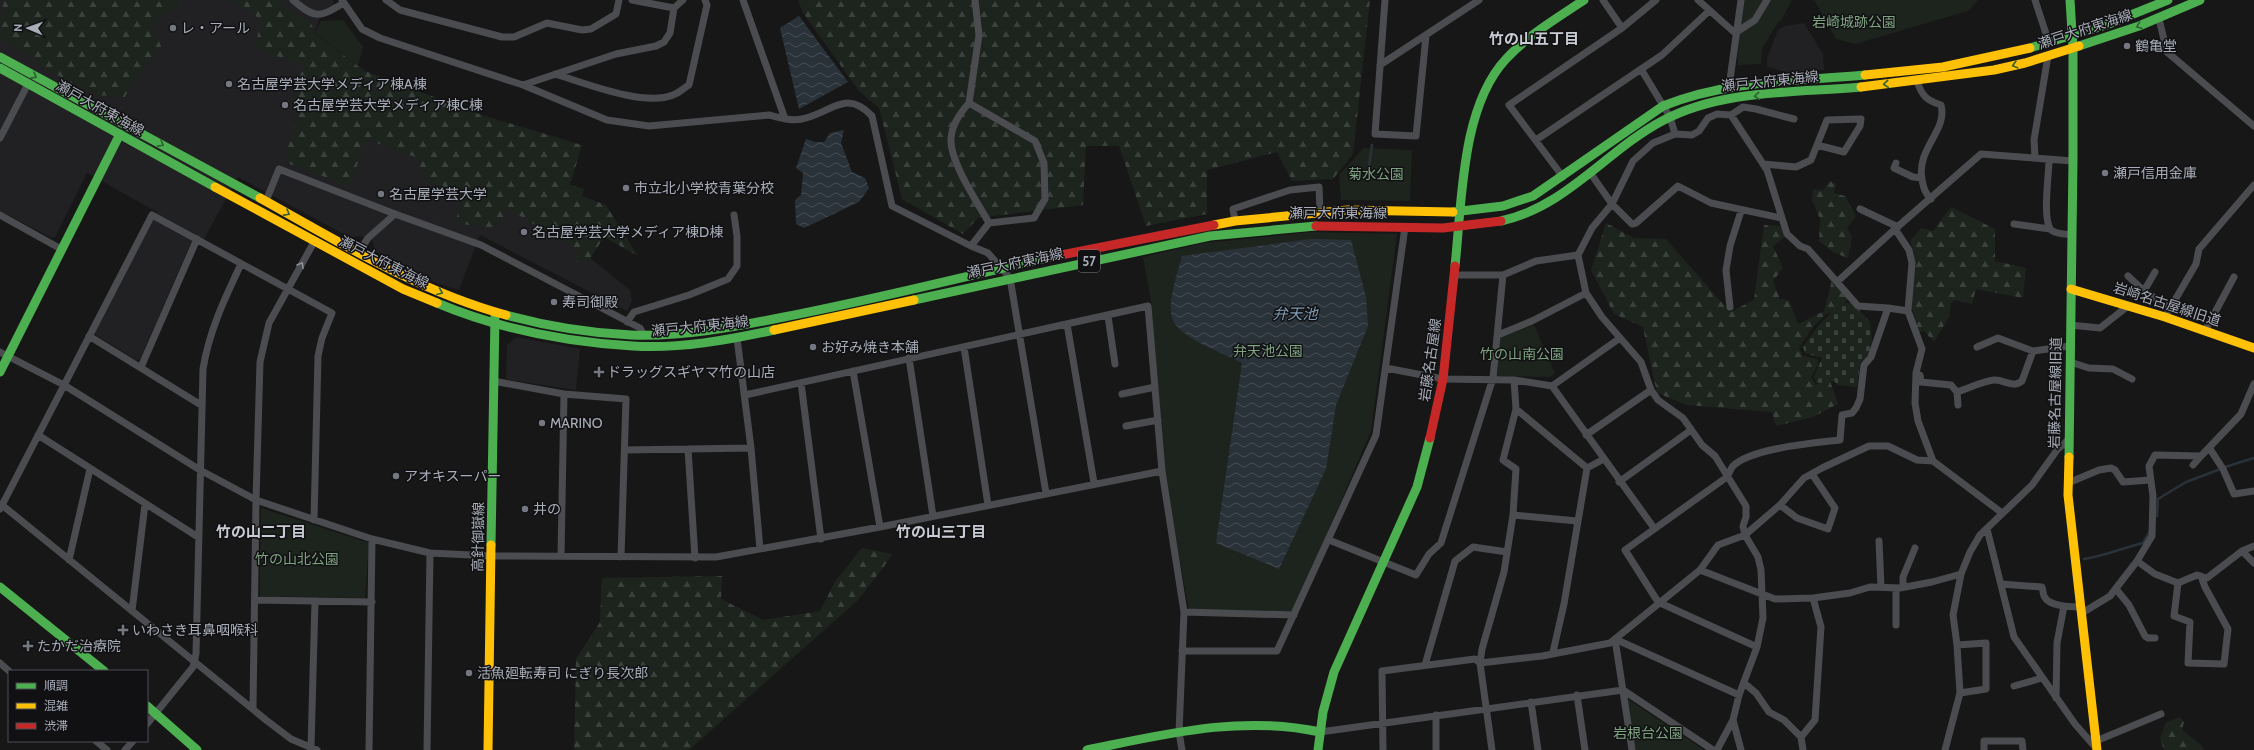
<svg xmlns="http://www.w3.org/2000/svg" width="2254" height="750" viewBox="0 0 2254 750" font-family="Cabin,'Noto Sans JP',sans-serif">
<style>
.built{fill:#212123}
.forest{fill:url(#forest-firs)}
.cemetery{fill:url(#cemetery-stones)}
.park{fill:#1d241e}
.water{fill:url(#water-waves)}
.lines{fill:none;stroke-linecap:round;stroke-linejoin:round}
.stream{stroke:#2a3239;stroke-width:2.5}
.street{stroke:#4b4c50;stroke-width:7}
.fast{stroke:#4caf50;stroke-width:9}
.slow{stroke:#ffc107;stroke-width:9}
.jam{stroke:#c62828;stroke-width:9}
.oneway{stroke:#2e6032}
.oneway2{stroke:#8c9099}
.poi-dot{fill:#757880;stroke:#111113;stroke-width:1.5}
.labels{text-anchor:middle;stroke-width:3;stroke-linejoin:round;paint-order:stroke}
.shield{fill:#111113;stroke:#7b7e86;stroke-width:1}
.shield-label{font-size:13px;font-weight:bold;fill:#a8adb8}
.park-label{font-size:14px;fill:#7fa381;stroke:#111113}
.poi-label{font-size:14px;fill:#a8adb8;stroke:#111113;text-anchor:start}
.street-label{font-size:14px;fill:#a8adb8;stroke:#111113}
.neighbourhood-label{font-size:15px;font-weight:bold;fill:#c9ccd4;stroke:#111113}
.water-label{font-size:15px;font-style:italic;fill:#7f9bb3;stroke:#111113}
</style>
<defs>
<pattern id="forest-firs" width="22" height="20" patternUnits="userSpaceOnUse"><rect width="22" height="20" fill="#1d241e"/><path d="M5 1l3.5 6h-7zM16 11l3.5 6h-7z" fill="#3b413d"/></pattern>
<pattern id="cemetery-stones" width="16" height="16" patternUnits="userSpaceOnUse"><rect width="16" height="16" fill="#1d241e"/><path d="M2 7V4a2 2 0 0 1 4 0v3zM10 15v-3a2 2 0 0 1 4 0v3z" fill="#3b413d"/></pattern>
<pattern id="water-waves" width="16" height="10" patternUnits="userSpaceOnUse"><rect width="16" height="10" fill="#2a3239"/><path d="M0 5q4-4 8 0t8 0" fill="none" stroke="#464d54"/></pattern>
</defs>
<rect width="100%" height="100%" fill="#171717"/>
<path class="built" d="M0 0H333L334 5 319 20 306 57 421 154 559 233 630 290 632 301 627 311 480 235 459 290 434 282 410 270 375 251 373 241 359 236 351 238 238 177 204 239 191 243 140 359 136 360 96 335 95 332 157 212 87 173 55 237 52 238 0 211Z
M1804 23 1823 54 1824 70 1789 73 1767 67V58L1778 30 1785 26Z
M517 337 580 349 576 390 509 380 506 378 507 345Z"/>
<path class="forest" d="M4 0H182C174 12 158 14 153 27L161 46 123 99C115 95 107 97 99 95 65 83 30 57 0 38V21Z
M229 0H280C284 4 288 9 292 12 302 21 313 17 314 33L365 71 482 115 582 145 570 185 584 189 582 196 606 205 638 256 604 237 588 262H575L579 250 508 209 498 225 490 228 455 223 464 194 425 182 418 158 366 139 350 186 284 162 300 103 291 99 304 66 255 48C263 16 260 12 229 0Z
M798 0H1370L1353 154 1333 179 1292 181 1277 152 1207 170V214L1146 226 1119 146H1086L1083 205 978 218 963 234 902 199 879 108 859 91 803 13Z
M1830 181 1836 184 1834 193 1845 196 1856 216 1847 228 1852 237 1848 258 1835 253 1819 241 1820 219 1812 200 1813 189 1823 190Z
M1951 207 1995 229V261L2026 268 2023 298 1976 289 1972 304 1955 300 1951 303 1949 317 1934 342 1924 331 1919 332C1916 324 1913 316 1912 308 1909 286 1920 262 1910 241L1921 228 1933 231Z
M1606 223 1634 238 1666 239 1730 312 1754 300 1764 225 1780 226 1785 237 1773 246 1783 268 1773 281 1780 299 1789 300 1798 324 1824 311 1832 280 1848 299 1836 312 1826 314 1813 327 1799 348 1803 356 1818 359V364L1811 377 1816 385 1829 378 1838 404 1813 417 1776 426 1772 412 1687 405 1657 393 1643 327 1614 314 1591 270Z
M862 548 892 554 883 568 857 601 689 750H574L576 659 600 622 602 578 722 576 721 599 763 620 820 611 836 580Z
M2180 717 2184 722 2182 730 2201 745 2204 750H2164L2160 738 2166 722Z"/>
<path class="cemetery" d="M1845 303H1853L1870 322 1872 341 1869 353 1860 363 1857 387 1838 385 1834 381 1817 383 1814 377 1822 358 1805 353 1803 347C1815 329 1826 315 1845 303Z"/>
<path class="park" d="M1743 0H1792L1781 21 1778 22 1762 49 1761 64 1738 65V31Z
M1814 0H1978L1968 11 1855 44 1836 39Z
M343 20 363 47 358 66 315 33 321 21Z
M1364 148 1412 150 1410 201 1341 200 1339 175Z
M1313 232 1397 234 1371 431 1292 615 1189 610 1164 474 1151 301 1143 257 1204 243Z
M1534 325 1555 373 1550 377 1497 376 1500 338Z
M261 508 369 543 365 598 260 596Z
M1626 698 1704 750H1635Z"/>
<path class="water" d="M799 16 848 82 799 109 780 28Z
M844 130 841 143 852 172 865 178 869 188 859 202 804 228 796 224 795 200 801 195 803 173 796 168 806 139 816 142H824L830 133Z
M1311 239 1351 240 1366 297 1368 326 1336 405 1326 469 1279 569 1216 543 1242 363C1223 352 1182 340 1173 320 1166 305 1178 272 1182 256Z"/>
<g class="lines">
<path class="stream" d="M1369 166 1372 145
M2225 467 2254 458
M2157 516 2158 499 2186 482 2218 470
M2084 559C2105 556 2122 548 2143 543L2150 531"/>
<path class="street" d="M293 0C316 20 320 17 344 3
M342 0 362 29 380 38 523 85 607 120 649 126 769 115C780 118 794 122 806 118 834 110 847 90 872 116L892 206 971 246
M386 0 400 10 502 37H514L547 23 582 30 591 29 616 14 619 0
M632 0 674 8
M743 0 785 119
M975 0 979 35 969 103 1035 141 1044 163 1045 199 1034 218 989 223 971 246 988 253 1010 278 1046 493
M1385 0 1375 134 1416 136 1426 36
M1603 0 1622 28
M1698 0 1735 33
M2035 0 2049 43
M2159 19 2167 52 2254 126
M1735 33 1755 20 1767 0
M1380 65 1479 0
M1641 69 1670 117 1675 134 1653 143 1633 161 1612 204 1592 228 1578 255 1586 293 1602 317 1641 362 1651 390 1658 400 1683 418 1702 445 1715 456 1746 506V517L1743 526 1745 535 1758 557 1761 570 1763 618 1757 647 1739 695 1733 720 1717 750
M555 74C585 83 644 107 673 95 679 93 684 88 689 85L707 5 705 0
M1917 81C1922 96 1926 100 1941 105 1948 131 1916 148 1922 180 1924 189 1925 193 1931 199
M523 85 616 54 656 46 664 42 670 33 674 8 683 0
M1729 87 1741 0
M969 103C960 113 952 125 951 138 949 161 978 203 989 223
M1731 115 1767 170 1787 234 1800 246 1808 249 1858 306 1888 308
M1675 134 1692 135 1699 131 1708 118 1717 114 1731 115 1743 107 1756 109 1794 119
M0 138 28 84
M1536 140 1662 55 1709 11
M2035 157 2034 140 2048 56
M2049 160C2049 175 2042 219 2051 230 2055 234 2066 234 2072 235
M1896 163 1894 168 1913 177 1922 178
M1763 164 1796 167 1811 160 1827 120 1861 119 1860 126 1844 152 1817 145
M1591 174 1612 204 1632 224 1636 223 1678 186 1711 203 1781 218
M1563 177 1509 105 1622 28 1656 0
M266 201 279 169 395 214 481 245 640 328 644 335
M1860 209 1898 227
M0 215 61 249
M1235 221 1233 209 1290 190 1319 187 1320 212
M2014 224 2050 229
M1895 229 1909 250 1912 263 1908 311 1922 349 1916 373 1915 403 1918 421 1933 461 2002 513
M359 252 368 238 395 214
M1455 275H1503L1536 261 1578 255
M2128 276 2144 291 2170 308
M1837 282 1895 229 1981 154 2073 161
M2144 291 2155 272
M1730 307 1726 270 1730 246 1741 211
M1108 316 1115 364
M2165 317 2196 264 2199 249 2254 185
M627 322 634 312 689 295 728 279 737 266V236L734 215
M1067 324 1094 483
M2070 325 2100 328 2128 306
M2205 331 2234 277
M1498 335 1532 321 1586 293
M89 336 201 405
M737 338 751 448 760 549
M964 347 988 505
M1977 347 1998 338 2033 351
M0 352 64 385 200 470 256 500 372 539 430 553 492 556 716 557 880 527 1162 471
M909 358 933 516
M2070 362 2089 368 2113 369 2132 379
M141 367 197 239
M1386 368 1443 379 1514 380 1552 386 1620 338
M853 371 880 527
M1917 374 1920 375 1921 382 1951 385 1957 392
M493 381 564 394 626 399 621 557
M801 383 821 539
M1552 386 1654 528
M1122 394 1155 387
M745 395 1148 306 1162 471 1184 612 1179 732 1182 750
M1958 405 1957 392C1968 389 1982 381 1994 380 2004 379 2012 389 2022 381L2033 351 2070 346
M1516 409 1587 468 1604 459
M1126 426 1158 420
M38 435 198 537
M1586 435 1651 390
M688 449 695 558
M2210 449 2223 469 2234 494 2254 491
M625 450 751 448
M2193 465 2201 456
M1619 482 1691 430
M2068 483 2099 470 2111 468 2115 470 2123 482 2150 480
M2 505 266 720 291 739 317 750
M1780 505 1797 518 1828 529 1835 508 1812 474
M0 509 152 215 332 313 322 338 318 356 314 520
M1513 515 1577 521
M1987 529 2014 637 2075 724 2096 748
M1329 540 1416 575 1429 554 1441 543 1493 378 1503 275
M1879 541 1881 587
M2242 551 2254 563
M561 556 564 394
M69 560 90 469
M2137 561 2155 574 2178 583 2197 575 2207 578 2242 551 2254 546
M1700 570 1775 599 1813 598 1850 593 1870 587 1900 588 1932 582 1961 574
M2178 583 2174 616 2190 622 2188 663 2224 664 2228 629 2205 587 2201 576
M2001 584 2042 587C2043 590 2043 594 2044 596 2049 607 2071 607 2081 607
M1903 587V577L1915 548
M2116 589 2129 605 2145 636 2148 638H2155
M256 600 372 602
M132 611 145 504
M1184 612 1294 615
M2082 613 2110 596 2137 561 2152 536 2153 496 2149 466 2155 455 2201 456 2241 414 2254 384
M1896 625V588
M1957 645 1986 643V689L1960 693
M1757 647 1658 602 1625 550 1727 477C1729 474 1731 468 1733 466 1751 448 1815 443 1840 440L1842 415 1852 413 1856 408 1860 399 1864 365 1871 357 1888 308 1908 311
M1182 651H1277L1376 435 1405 227
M1553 652 1564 604 1587 468
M0 663 9 671
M1425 665 1455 561 1473 547 1507 552
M1744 683 1756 693 1769 712 1784 720 1801 737 1803 750
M2014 686 2042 678
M1577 695 1585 750
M2056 698 2057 643 2064 606
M1531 702 1538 750
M253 708 256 500 260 362 269 323 314 242
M1436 715V750
M1733 720 1741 750
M147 724 193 667 196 654 203 369C209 331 225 298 241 264
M1320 732 1623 690 1713 750
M1801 737 1815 720 1821 627 1813 598
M96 741 107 750
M2096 741 2161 714
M311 747 315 601
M125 750 133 741
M369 750 372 539
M427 750 430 553
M1383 750 1382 671 1475 659 1480 663 1542 656 1610 643 1615 639 1739 695
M1492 750 1480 663 1482 649 1504 572 1513 515 1516 469 1503 460 1516 409 1514 380
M1632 750 1615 639 1700 570 1718 545 1745 535 1780 505 1804 478 1822 468 1869 446H1888L1917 460 1933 461
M1945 750 1960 693 1957 645 1953 615 1961 574 1970 552 1980 535 2032 485 2057 450 2068 440
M1984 750V741H2022L2023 750"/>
<path class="fast" d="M2079 46 2139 26 2200 0
M2030 48 2106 25 2168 0
M0 57 260 198
M0 68 215 187
M1453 212 1503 206 1533 196 1663 106C1727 80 1798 81 1865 75
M1501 221C1566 207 1606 151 1662 121 1722 89 1795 93 1861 87
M1455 266C1462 202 1461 107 1506 59 1528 35 1557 18 1584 0
M914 300 1210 236 1316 226
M437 303C499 329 566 342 633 346 680 349 728 340 774 330
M506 315C547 326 589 333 631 335 682 337 734 327 784 317 872 300 959 278 1046 258
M0 372 120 134
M2069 457 2073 161V48L2070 0
M491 545 495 316
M0 587 104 671
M147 706 197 750
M1087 750C1166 734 1240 715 1320 732
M1318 750 1323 712 1334 672 1417 487 1430 438"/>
<path class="slow" d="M1865 75 1943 67 2030 48
M1861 87 1994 70 2025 63 2079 46
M215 187 403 289 437 303
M260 198C339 242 418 291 506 315
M1214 225 1235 221 1348 210 1453 212
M2071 289 2165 317 2254 348
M774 330 914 300
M2069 457 2068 495 2097 750
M488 750 491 545"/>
<path class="jam" d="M1316 226 1443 228 1501 221
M1046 258 1214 225
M1430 438 1443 379 1455 266"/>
</g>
<defs><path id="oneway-chevron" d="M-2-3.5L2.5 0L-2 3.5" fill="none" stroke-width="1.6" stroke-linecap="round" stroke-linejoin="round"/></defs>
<g class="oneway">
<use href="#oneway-chevron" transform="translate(2139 26) rotate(160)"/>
<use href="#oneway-chevron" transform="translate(2015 65) rotate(165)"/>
<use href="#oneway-chevron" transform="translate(34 76) rotate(28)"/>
<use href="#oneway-chevron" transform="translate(1886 84) rotate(175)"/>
<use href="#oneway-chevron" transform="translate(1757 96) rotate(175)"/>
<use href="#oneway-chevron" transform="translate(161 144) rotate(29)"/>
<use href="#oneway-chevron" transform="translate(287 213) rotate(29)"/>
<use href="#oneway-chevron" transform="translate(440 292) rotate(22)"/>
</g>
<use class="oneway2" href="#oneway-chevron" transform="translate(301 265) rotate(-59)"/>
<g class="poi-dot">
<circle cx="173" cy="28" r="4"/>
<circle cx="2127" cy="46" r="4"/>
<circle cx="229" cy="84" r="4"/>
<circle cx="285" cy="105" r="4"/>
<circle cx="2105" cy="173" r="4"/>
<circle cx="626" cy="188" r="4"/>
<circle cx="381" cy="194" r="4"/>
<circle cx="524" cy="232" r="4"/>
<circle cx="554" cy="302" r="4"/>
<circle cx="813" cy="347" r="4"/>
<path d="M597 366h4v4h4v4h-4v4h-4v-4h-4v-4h4z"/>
<circle cx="542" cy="423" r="4"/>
<circle cx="396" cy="476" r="4"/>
<circle cx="525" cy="509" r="4"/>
<path d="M121 624h4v4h4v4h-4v4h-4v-4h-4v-4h4z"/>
<path d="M26 640h4v4h4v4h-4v4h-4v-4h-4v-4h4z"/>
<circle cx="469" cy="673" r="4"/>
</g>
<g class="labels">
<rect class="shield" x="1078" y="250" width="22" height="22" rx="3"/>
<g class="shield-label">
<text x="1089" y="266">57</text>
</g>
<g class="park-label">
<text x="1854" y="27">岩崎城跡公園</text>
<text x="1376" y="179">菊水公園</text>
<text x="1268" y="356">弁天池公園</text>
<text x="1522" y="359">竹の山南公園</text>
<text x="297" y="564">竹の山北公園</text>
<text x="1648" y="738">岩根台公園</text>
</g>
<g class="poi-label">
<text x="181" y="33">レ・アール</text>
<text x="2135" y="51">鶴亀堂</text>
<text x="237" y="89">名古屋学芸大学メディア棟A棟</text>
<text x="293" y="110">名古屋学芸大学メディア棟C棟</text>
<text x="2113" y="178">瀬戸信用金庫</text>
<text x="634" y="193">市立北小学校青葉分校</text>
<text x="389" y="199">名古屋学芸大学</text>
<text x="532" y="237">名古屋学芸大学メディア棟D棟</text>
<text x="562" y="307">寿司御殿</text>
<text x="821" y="352">お好み焼き本舗</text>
<text x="607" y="377">ドラッグスギヤマ竹の山店</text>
<text x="550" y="428">MARINO</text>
<text x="404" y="481">アオキスーパー</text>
<text x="533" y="514">井の</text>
<text x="132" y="635">いわさき耳鼻咽喉科</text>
<text x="37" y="651">たかだ治療院</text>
<text x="477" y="678">活魚廻転寿司 にぎり長次郎</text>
</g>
<g class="street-label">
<text transform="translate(2085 29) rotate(-18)" y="5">瀬戸大府東海線</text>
<text transform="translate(1770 81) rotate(-6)" y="5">瀬戸大府東海線</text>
<text transform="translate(100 108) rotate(29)" y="5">瀬戸大府東海線</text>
<text x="1338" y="218">瀬戸大府東海線</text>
<text transform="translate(384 262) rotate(27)" y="5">瀬戸大府東海線</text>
<text transform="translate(1015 263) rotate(-12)" y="5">瀬戸大府東海線</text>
<text transform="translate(2167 304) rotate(18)" y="5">岩崎名古屋線旧道</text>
<text transform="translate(700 326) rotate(-6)" y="5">瀬戸大府東海線</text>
<text transform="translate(1430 360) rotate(-82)" y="5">岩藤名古屋線</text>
<text transform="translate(2055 393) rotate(-89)" y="5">岩藤名古屋線旧道</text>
<text transform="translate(478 537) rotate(-89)" y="5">高針御嶽線</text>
</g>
<g class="neighbourhood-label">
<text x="1534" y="44">竹の山五丁目</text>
<text x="261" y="537">竹の山二丁目</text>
<text x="941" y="537">竹の山三丁目</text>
</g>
<g class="water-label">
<text x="1295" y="319">弁天池</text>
</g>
</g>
<rect x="8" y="670" width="140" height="72" fill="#111113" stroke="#4d4f55"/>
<rect x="16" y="683" width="20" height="6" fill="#4caf50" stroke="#4d4f55"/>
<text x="44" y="690" font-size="12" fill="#a8adb8">順調</text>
<rect x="16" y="703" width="20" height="6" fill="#ffc107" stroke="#4d4f55"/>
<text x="44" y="710" font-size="12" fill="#a8adb8">混雑</text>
<rect x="16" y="723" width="20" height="6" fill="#c62828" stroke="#4d4f55"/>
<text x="44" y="730" font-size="12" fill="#a8adb8">渋滞</text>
<g transform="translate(28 28) rotate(272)" stroke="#111113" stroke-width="3" paint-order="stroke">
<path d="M0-3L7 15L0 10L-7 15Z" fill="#a8adb8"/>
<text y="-6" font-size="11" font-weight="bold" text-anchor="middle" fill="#a8adb8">N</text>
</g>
</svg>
